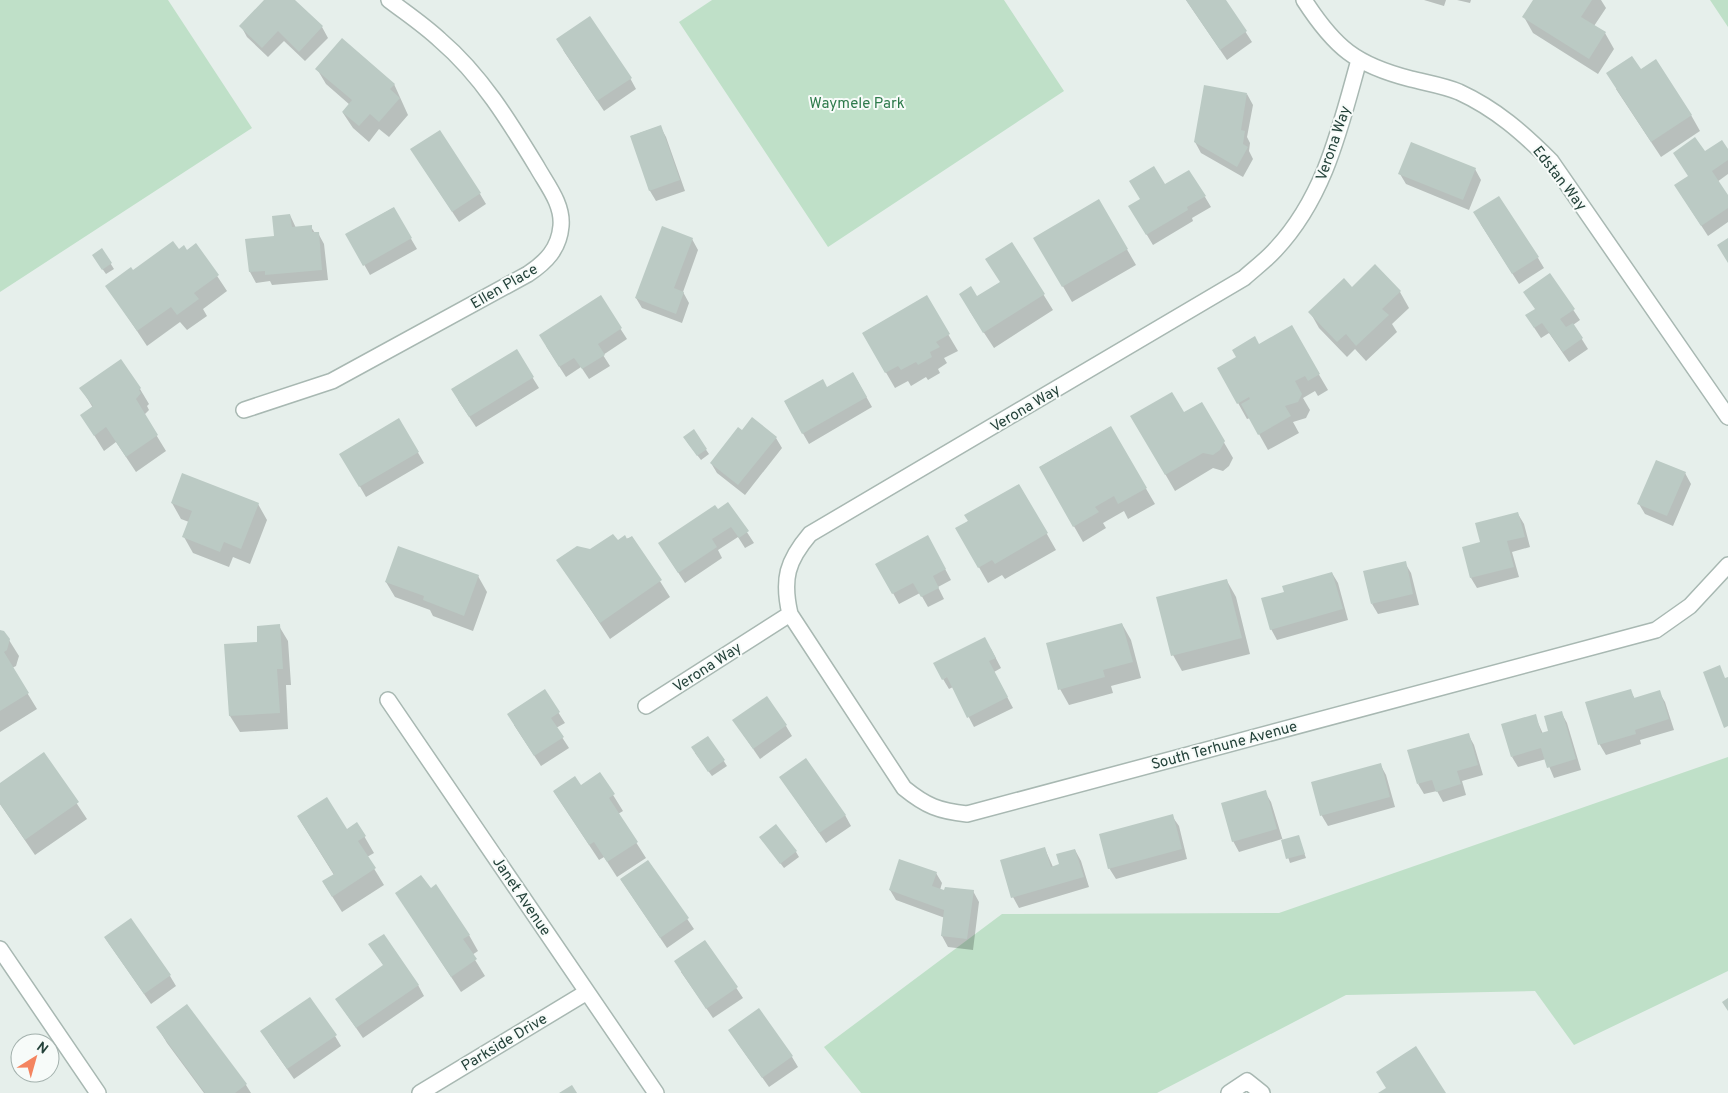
<svg xmlns="http://www.w3.org/2000/svg" width="1728" height="1093" viewBox="0 0 1728 1093" font-family="Overpass,sans-serif">
<style>
.green{fill:#bfe0c8}
.shadow{fill:#0003}
.building{fill:#bbcac4}
.lines{fill:none;stroke-linecap:round;stroke-linejoin:round}
.minor-casing{stroke:#a8b8b2;stroke-width:18}
.minor{stroke:#fff;stroke-width:15}
.labels{text-anchor:middle;stroke-width:4;stroke-linejoin:round;paint-order:stroke}
.park-label{font-size:15px;fill:#2d7a4b;stroke:#f7fbf9}
.street-label{font-size:15px;fill:#24423a;stroke:#f7fbf9}
</style>
<rect width="100%" height="100%" fill="#e6efeb"/>
<path class="green" d="M0 0H168L252 128 0 292Z
M712 0H1004L1064 91 828 247 679 22Z
M1710 0H1728V27Z
M1728 757V971L1574 1045 1535 991 1346 995 1157 1093H861L824 1047 1002 914 1279 913Z"/>
<path class="shadow" d="M266 0H294L322 27 328 38 305 61 284 41 268 57 247 37 241 26Z
M1186 0H1225L1252 42 1227 60Z
M1424 0H1446L1444 6Z
M1457 0H1471L1470 3Z
M1535 0H1601L1606 8 1594 26 1605 33 1614 49 1598 74 1533 33 1524 17Z
M563 50 630 78 636 89 604 111Z
M317 69 394 84 408 115 389 137 379 129 369 142 353 128 343 113 350 105 326 84Z
M1640 71 1691 115 1700 131 1661 157 1616 89Z
M1247 94 1253 105 1247 137 1250 143 1249 151 1253 159 1243 177 1201 153 1195 142Z
M660 126 666 137 685 191 656 201 650 191 631 136Z
M1704 152H1728V174L1717 182 1728 197V222L1708 236 1682 196 1689 177Z
M418 160 480 194 486 204 459 222Z
M1475 169 1481 180 1469 210 1406 184 1400 174Z
M1165 186 1205 197 1211 207 1192 218 1193 221 1153 245 1136 217 1141 199Z
M1099 201 1136 265 1072 302 1035 238Z
M393 208 417 249 370 275 347 234Z
M290 215 296 228 311 227 315 233H318L324 244 328 280 272 285 270 281 256 283 250 272 246 240 275 238Z
M1480 223 1538 258 1544 268 1519 284Z
M692 239 698 250 683 292 689 303 682 323 642 308 636 298Z
M196 244 227 291 203 309 207 316 187 330 180 322 147 346 107 286 179 250 186 251Z
M1012 244 1053 310 994 348 969 310 976 298 1001 282Z
M102 250 114 269 106 274 96 260Z
M1550 275 1580 320 1573 325 1588 349 1569 362 1549 333 1541 338 1533 326 1536 310Z
M1351 288 1400 292 1409 308 1392 324 1397 332 1366 361 1355 349 1347 357 1319 328 1310 312Z
M600 297 627 339 603 355 610 366 589 379 581 367 566 377 546 346Z
M926 297 958 351 944 358 947 363 938 369 940 373 928 380 926 377 911 386 908 381 895 388 863 333Z
M1291 327 1328 390 1318 396 1315 391 1303 398 1310 410 1306 418 1293 422 1299 433 1268 450 1250 418 1247 419 1219 369Z
M516 351 539 388 476 427 458 400Z
M853 373 872 407 809 444 785 402 827 388Z
M81 388 140 389 149 404 147 406 149 410 144 415 166 451 136 472 116 442 104 451 82 416 93 408Z
M1201 403 1233 458 1229 466 1223 471 1213 468 1175 491 1132 417 1184 414Z
M399 420 424 463 366 497 341 454Z
M1110 427 1155 504 1128 519 1124 511 1103 523 1106 528 1083 542 1040 467Z
M693 431 709 454 701 460 687 442Z
M742 432 776 438 782 448 745 495 717 473 711 463Z
M1685 473 1691 484 1673 526 1645 514 1639 504Z
M1019 485 1056 550 1005 579 1002 575 988 583 957 529Z
M172 503 258 504 267 520 250 564 233 557 229 567 193 553 184 537 189 522 181 519Z
M728 503 754 543 745 548 738 537 718 550 722 558 685 583 666 554Z
M1518 514 1524 524 1530 547 1512 552 1519 577 1477 588 1471 578 1482 543Z
M632 537 670 597 610 639 558 560Z
M928 537 951 580 938 587 944 599 928 607 920 593 899 604 877 564Z
M1405 563 1411 573 1419 605 1378 614 1372 604Z
M1332 573 1338 583 1348 620 1277 640 1271 629 1285 593Z
M478 576 487 592 473 631 433 616 430 610 395 597 386 582Z
M1227 581 1236 597 1250 654 1182 671 1173 655Z
M1122 624 1131 640 1141 678 1111 686 1113 693 1069 705 1060 689Z
M279 626 288 641 291 685H286L288 729 240 732 230 716Z
M0 631 9 640 19 656 16 666 12 668 37 709 0 732Z
M991 649 1001 668 994 672 1013 708 974 727 953 687 949 689 943 679Z
M1630 690 1635 699 1659 692 1665 702 1674 730 1640 740 1641 744 1606 755 1600 745 1587 703Z
M558 712 565 723 556 728 569 748 541 766 514 725Z
M1561 712 1567 723 1581 770 1554 778 1546 759 1518 767 1512 757 1535 716 1543 734 1550 732Z
M734 721 786 726 792 736 760 759Z
M1468 734 1474 745 1483 775 1462 781 1466 795 1443 802 1437 791 1424 794 1418 784Z
M708 737 727 766 712 776 695 753Z
M44 754 87 819 35 855 0 804V784Z
M1380 764 1386 775 1395 807 1328 826 1322 816 1312 783Z
M600 774 623 811 618 814 646 858 617 877 604 857 599 860 554 792 580 787Z
M787 787 845 815 851 826 826 843Z
M1265 792 1271 802 1283 841 1298 836 1306 858 1290 863 1282 839 1239 852 1233 841Z
M1172 816 1179 826 1187 859 1116 879 1109 868Z
M298 817 347 830 357 824 374 853 367 857 384 885 342 912 323 882 334 875Z
M764 842 796 852 799 857 784 868Z
M1045 849 1053 867 1061 865 1075 850 1081 861 1089 887 1019 908 1013 897Z
M648 861 694 929 667 948 621 880Z
M936 873 942 883 940 890 973 891 979 902 973 950 948 947 942 936 945 918 896 900 890 890Z
M430 890 469 935 478 951 472 955 485 976 461 992 396 893Z
M105 938 170 976 176 986 151 1004Z
M705 941 743 998 713 1018 681 972Z
M370 945 418 985 424 996 363 1038 343 1009 384 966Z
M187 1006 246 1085 251 1093H204L167 1043 158 1028Z
M335 1036 341 1046 294 1079 268 1042Z
M736 1041 792 1057 798 1067 769 1087Z"/>
<path class="building" d="M264 0H295L323 26 299 52 278 31 262 48 239 26Z
M1186 0H1226L1247 31 1220 50Z
M1533 0H1592L1581 17 1606 32 1589 59 1522 17Z
M590 16 632 78 597 101 556 39Z
M342 38 395 84 390 89 400 98 379 122 370 114 359 126 342 112 352 100 315 69Z
M1632 56 1641 69 1656 59 1692 115 1651 142 1606 73Z
M1204 85 1247 93 1241 130 1245 131 1243 144 1248 147 1237 167 1194 142Z
M661 125 680 180 649 191 630 136Z
M440 130 481 193 452 212 410 149Z
M1695 137 1705 151 1722 140 1728 149V160L1712 171 1728 195V208L1701 226 1674 185 1688 176 1673 153Z
M1411 142 1476 168 1463 200 1398 174Z
M1154 166 1165 184 1189 170 1206 196 1187 207 1188 210 1146 235 1128 206 1140 199 1129 181Z
M1499 196 1539 257 1512 274 1473 212Z
M1099 199 1128 249 1062 287 1033 238Z
M394 207 412 238 363 266 345 234Z
M290 214 292 227 312 225V232H319L322 270 265 275V271L249 272 245 239 274 236 272 216Z
M662 226 693 238 674 288 684 292 676 314 635 298Z
M1728 238V263L1717 245Z
M173 241 179 249 184 245 187 250 196 243 219 275 194 293 199 299 177 315 171 307 137 331 105 286 131 267 133 270Z
M1012 242 1045 294 983 333 959 294 971 286 977 296 1000 282 985 259Z
M102 248 112 263 102 270 92 255Z
M1375 264 1401 291 1382 309 1389 315 1356 346 1346 334 1337 342 1308 312 1344 278 1352 287Z
M1550 273 1575 309 1560 319 1566 327 1573 323 1583 338 1563 352 1542 323 1534 328 1525 315 1535 309 1523 292Z
M601 295 622 328 598 344 605 355 582 369 574 358 559 367 539 335Z
M927 295 950 334 936 342 940 347 930 352 932 357 918 365 916 362 901 370 898 366 885 373 862 333Z
M1292 325 1320 374 1308 381 1305 376 1295 381 1302 394 1298 402 1285 406 1291 416 1258 435 1241 404 1250 399 1249 397 1237 404 1217 368 1236 357 1232 350 1255 336 1259 344Z
M517 349 534 377 469 417 451 389Z
M121 359 141 388 139 390 141 393 136 399 158 435 126 457 106 427 94 436 80 415 93 406 79 388Z
M853 372 867 397 802 434 784 401 823 379 827 387Z
M1172 392 1184 412 1202 402 1225 441 1220 450 1213 455 1203 453 1165 475 1130 416Z
M752 417 777 437 738 485 710 463 738 427 742 430Z
M399 418 419 452 359 487 339 454Z
M1111 426 1147 488 1118 504 1114 496 1095 507 1099 512 1073 527 1039 467Z
M694 429 707 449 697 456 683 437Z
M1656 460 1686 472 1667 516 1637 504Z
M182 473 259 503 241 549 224 542 220 552 182 537 192 511 171 503Z
M1019 484 1048 533 995 564 992 560 978 568 955 528 968 521 964 515Z
M728 502 749 531 739 538 731 527 712 539 717 547 678 573 658 543 715 505 718 509Z
M1518 512 1525 537 1507 541 1514 567 1470 578 1462 547 1480 542 1475 523Z
M613 534 618 540 625 535 627 539 632 536 662 580 600 623 556 560 577 546 590 549Z
M928 535 946 569 933 576 939 588 921 597 913 583 892 594 875 564Z
M398 546 479 575 464 616 423 600 424 596 385 582Z
M1406 561 1413 594 1371 604 1363 571Z
M1332 572 1343 609 1270 630 1261 598 1284 592 1282 586Z
M1227 579 1242 638 1171 656 1156 597Z
M1122 623 1133 662 1103 670 1105 677 1058 690 1046 643Z
M280 624 283 669H277L280 713 229 716 224 644 257 642V626Z
M0 630 4 631 10 639 7 650 4 652 29 693 0 711Z
M985 637 996 658 989 661 1008 697 967 718 947 677 942 680 933 663Z
M1720 665 1725 678 1728 677V726L1724 728 1703 672Z
M545 689 560 712 551 718 564 737 534 756 507 714Z
M1631 689 1634 698 1660 690 1669 719 1635 730 1636 734 1598 745 1585 702Z
M767 696 787 725 753 749 732 720Z
M1562 711 1576 759 1547 768 1541 748 1511 757 1501 724 1536 714 1541 733 1548 731 1544 716Z
M1469 733 1478 765 1457 771 1461 784 1436 792 1432 780 1417 784 1407 750Z
M708 736 725 760 708 772 691 747Z
M44 752 79 802 25 840 0 804V783Z
M806 758 846 815 819 833 779 777Z
M1381 763 1390 797 1320 816 1311 782Z
M600 772 615 794 609 798 638 842 607 862 594 842 589 845 553 791 575 776 581 785Z
M1266 790 1277 829 1232 842 1221 803Z
M327 797 347 829 357 822 366 836 358 841 376 868 332 897 322 881 334 874 297 816Z
M1173 814 1182 849 1108 869 1099 834Z
M776 824 797 851 780 864 759 837Z
M1299 835 1305 854 1286 859 1281 840Z
M1045 847 1051 867 1059 864 1056 854 1075 849 1084 877 1011 898 1000 860Z
M899 859 937 872 932 886 944 890 945 887 974 890 967 939 941 936 944 910 889 890Z
M648 860 689 918 660 938 620 879Z
M421 875 431 888 436 884 470 935 463 939 477 959 451 977 395 893Z
M131 918 171 975 144 994 104 937Z
M384 934 419 985 356 1028 335 999 383 965 368 944Z
M705 940 738 987 706 1009 674 961Z
M310 997 337 1035 287 1069 260 1031Z
M1728 998V1011L1722 1002Z
M187 1004 247 1084 235 1093H205L156 1027Z
M759 1008 793 1056 762 1078 728 1030Z
M1416 1046 1446 1093H1378L1386 1088 1376 1072Z
M572 1085 577 1093H559Z"/>
<g class="lines">
<defs>
<path id="minor" d="M1304 0C1335 48 1356 65 1411 79 1427 83 1445 86 1459 92 1496 109 1523 133 1551 161L1728 417
M1359 60C1340 128 1325 197 1275 250 1266 260 1254 269 1244 278L810 534C787 561 782 579 790 614L904 788C926 806 939 811 967 814L1656 630 1690 606 1728 565
M244 410 332 381 528 274C546 262 559 249 561 226 563 204 547 185 537 167 509 121 481 75 440 40 424 25 406 13 389 0
M388 700 656 1093
M646 706 790 614
M0 949 98 1093
M420 1093 587 992
M1229 1093 1247 1081 1262 1093"/>
</defs>
<use href="#minor" class="minor-casing"/>
<use href="#minor" class="minor"/>
</g>
<g class="labels">
<g class="park-label">
<text x="857" y="108">Waymele Park</text>
</g>
<g class="street-label">
<text transform="translate(1333 143) rotate(-71)" y="5">Verona Way</text>
<text transform="translate(1560 178) rotate(52)" y="5">Edstan Way</text>
<text transform="translate(504 286) rotate(-30)" y="5">Ellen Place</text>
<text transform="translate(1025 408) rotate(-31)" y="5">Verona Way</text>
<text transform="translate(707 667) rotate(-33)" y="5">Verona Way</text>
<text transform="translate(1224 745) rotate(-15)" y="5">South Terhune Avenue</text>
<text transform="translate(522 896) rotate(56)" y="5">Janet Avenue</text>
<text transform="translate(504 1042) rotate(-31)" y="5">Parkside Drive</text>
</g>
</g>
<g transform="translate(35 1058) rotate(37)"><circle r="24" fill="#f7fbf9" stroke="#a3b1ad"/>
<path d="M0-4L9 19L0 12L-9 19Z" fill="#f4845f"/>
<text y="-8" font-size="14" font-weight="bold" text-anchor="middle" fill="#24423a">N</text>
</g>
</svg>
